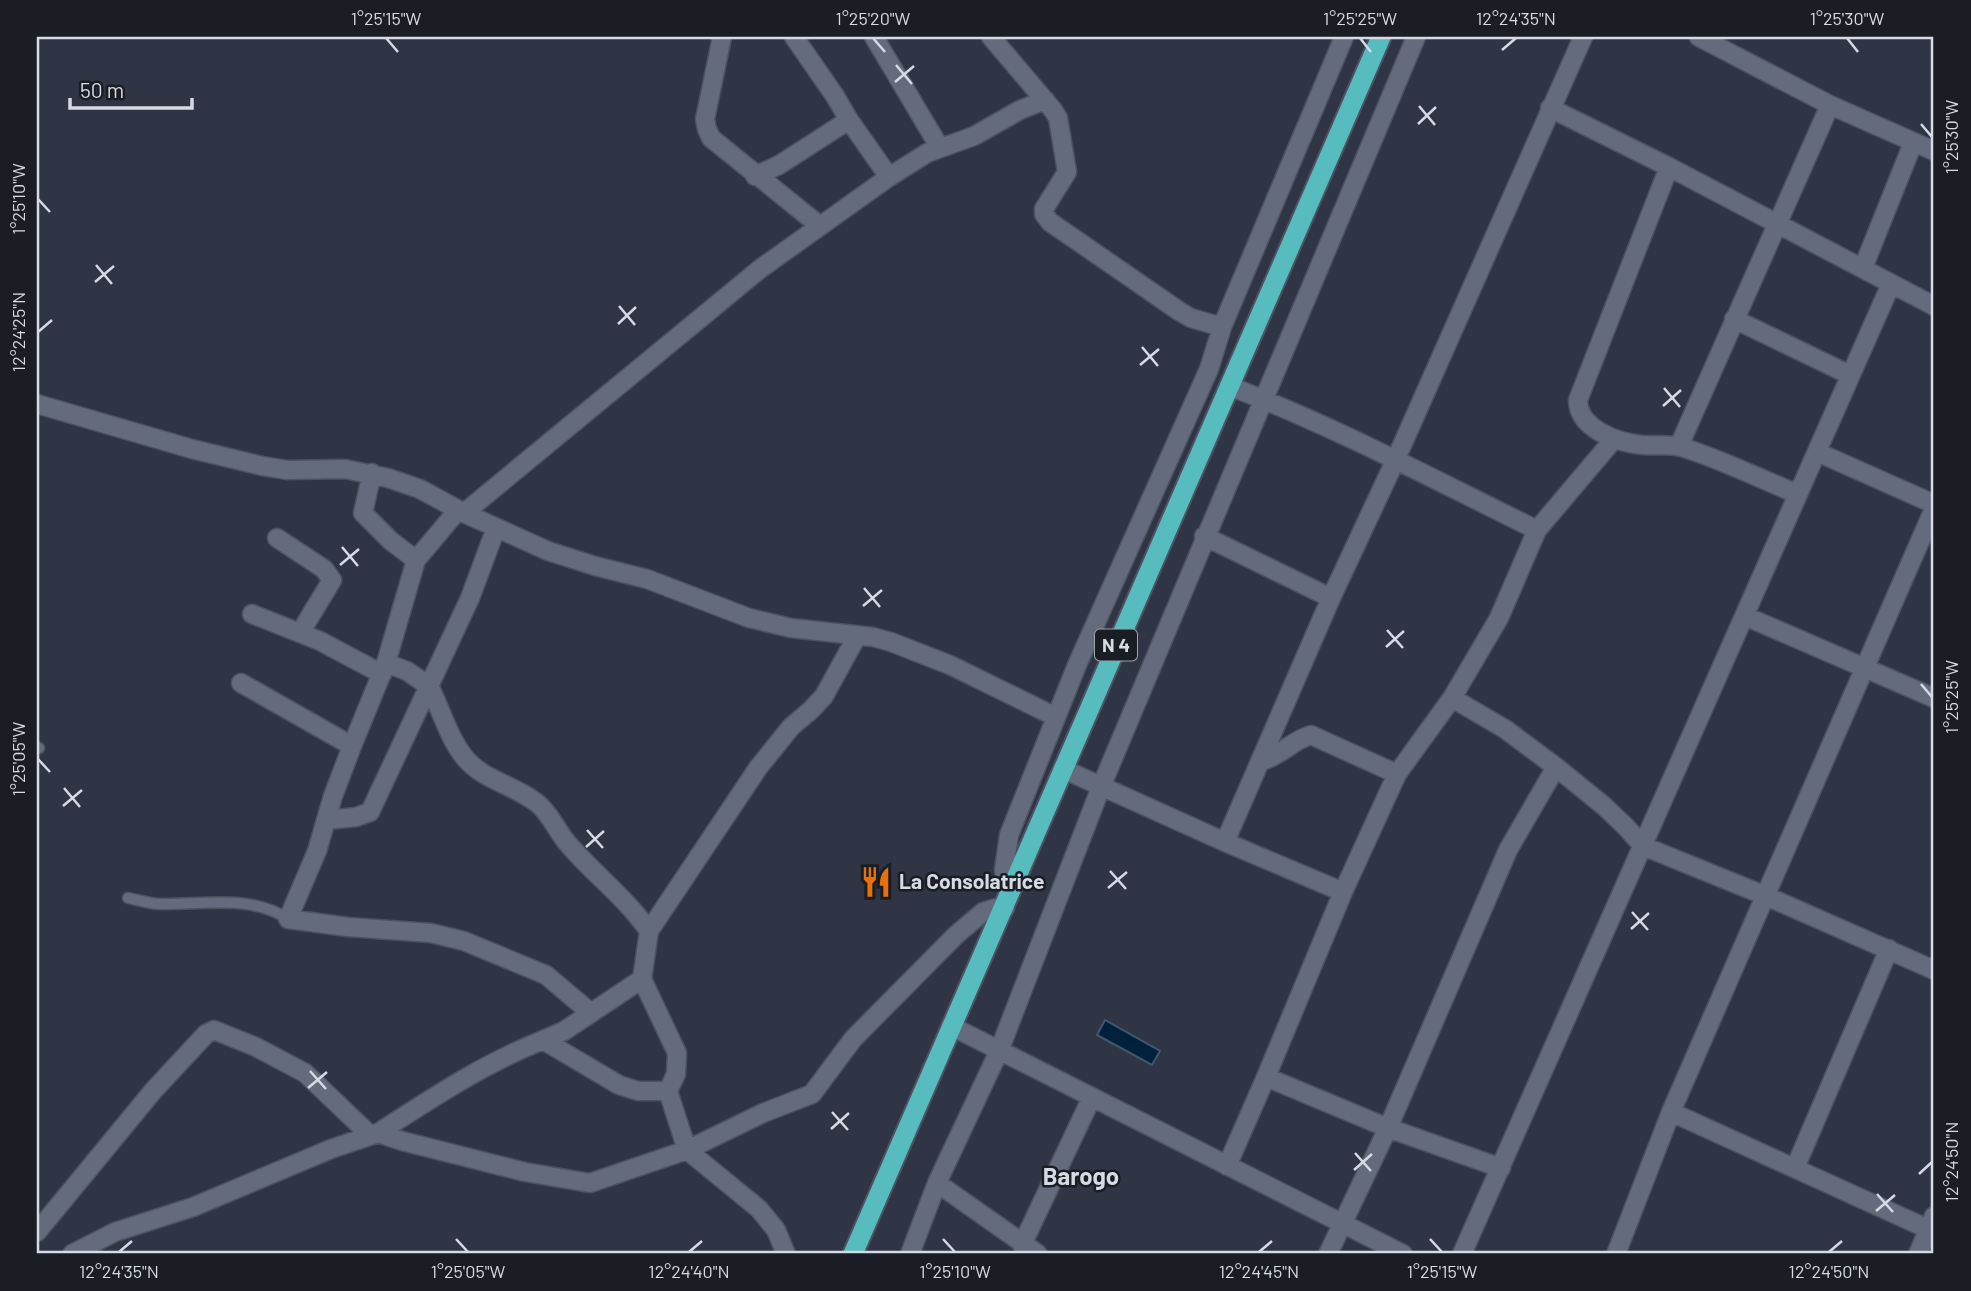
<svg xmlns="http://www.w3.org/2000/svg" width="1971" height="1291" viewBox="0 0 1971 1291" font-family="Barlow,sans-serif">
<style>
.water{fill:#00213c;stroke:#40586e;stroke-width:2}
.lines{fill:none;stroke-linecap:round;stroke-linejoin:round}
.service-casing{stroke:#4d5260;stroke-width:13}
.minor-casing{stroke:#4d5260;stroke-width:21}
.trunk-casing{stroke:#4d5260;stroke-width:23}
.service{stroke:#646b7d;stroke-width:10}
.minor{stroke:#646b7d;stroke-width:18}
.trunk{stroke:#56bcbe;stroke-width:19}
.ticks{fill:none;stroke:#d6dae4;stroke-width:2.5}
.labels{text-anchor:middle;stroke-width:5;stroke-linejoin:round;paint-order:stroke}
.shield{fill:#1b1d25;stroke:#9ea1ab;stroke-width:2}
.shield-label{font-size:19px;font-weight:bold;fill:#d6dae4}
.poi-label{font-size:21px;font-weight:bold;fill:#d6dae4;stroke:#1b1d25;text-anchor:start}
.quarter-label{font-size:24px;font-weight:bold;fill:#d6dae4;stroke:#1b1d25}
.neatline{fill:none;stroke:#d6dae4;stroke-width:2.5}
.ticks-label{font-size:18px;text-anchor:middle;fill:#d6dae4}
</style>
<rect width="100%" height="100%" fill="#303546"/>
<path class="water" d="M1105 1020 1160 1051 1152 1065 1097 1035Z"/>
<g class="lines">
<defs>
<path id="service" d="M37 747 39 748
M128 898C138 900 150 904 160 904 202 905 251 894 288 919"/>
<path id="minor" d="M722 37 705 119 707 129 711 138 820 226
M794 37 835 96 849 120
M874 37 940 148
M991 37 1053 110 1058 118 1067 172 1044 209V214L1050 222 1179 311 1191 318 1222 327
M1699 37 1830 105 1934 151
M1550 108 1669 167 1934 306
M1669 167 1578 400C1578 429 1618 443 1643 445 1656 446 1670 444 1681 447 1721 459 1760 479 1798 494
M755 176 779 165 849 120 889 177
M1863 268 1913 143
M1734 319 1850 375
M1229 386C1334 426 1435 480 1537 530
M37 404 192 449 262 466 287 470 345 469 388 478 420 489 464 513 548 551 595 566 647 579 749 618 791 628 873 637 891 642 950 665 1056 717
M1679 446 1830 105
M1817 452 1934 504
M372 473 363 513 391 541 416 560
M458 510 416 560 386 663 352 746 333 796 317 851 288 919 348 927 431 933 464 941 546 975 591 1013
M464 513 760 269 889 177 927 153 974 136 1020 110 1045 100
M496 528 470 598 429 686C441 709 448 737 465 758 483 780 514 785 537 803 551 814 557 832 569 845 595 875 626 898 649 931
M1204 536 1331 598
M277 538 324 569 332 580 300 633
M252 614 320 641 382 674
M1745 616 1934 698
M241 683 352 746
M1452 698 1505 729 1556 767 1604 806 1626 827 1643 846 1766 896 1934 970
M1262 761C1283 754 1293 740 1311 735L1397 774
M1063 769 1225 842 1343 892
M327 820 356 817 370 812 429 686 407 671 386 663
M1225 842 1331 598 1395 461 1583 37
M1012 889 1006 880 1004 870 1009 835 1077 665 1209 369 1222 327 1344 37
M951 1026 1403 1254
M543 1040 564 1031 642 979
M1266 1077 1388 1128 1501 1168
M1671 1112 1928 1229
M378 1133C432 1098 483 1064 543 1040L619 1085 638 1091H668
M1227 1166 1266 1077 1343 892 1397 774 1452 698 1499 618 1537 530 1614 439
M1795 1168 1889 949
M937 1183 1038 1254
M37 1232 153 1091 206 1034 214 1030 256 1047 305 1073 370 1135
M1022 1245 1092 1097
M72 1254 115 1232 193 1207 331 1149 378 1133 402 1141 525 1172 590 1183 687 1150 763 1113 812 1094 853 1039 956 935 983 912 996 908H1005
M786 1254 776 1230 759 1209 687 1150 668 1091 676 1074 677 1053 642 979 649 931 758 768 791 727 811 710 824 696 857 636
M910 1254 937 1183 999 1051 1101 787 1416 37
M1328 1254 1388 1128 1508 850 1556 767
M1462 1254 1891 284
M1616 1254 1671 1112 1934 509
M1918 1254 1934 1216"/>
<path id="trunk" d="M853 1254 1381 37"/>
</defs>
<use href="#service" class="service-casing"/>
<use href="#minor" class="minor-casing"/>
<use href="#trunk" class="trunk-casing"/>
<use href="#service" class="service"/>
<use href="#minor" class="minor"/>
<use href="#trunk" class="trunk"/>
</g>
<path class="ticks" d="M386 38 398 52M873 38 885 52M1360 38 1371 52M1847 38 1858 52M1502 50 1516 38M896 65 912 84M895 82 914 66M1419 106 1435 125M1418 124 1436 107M1921 124 1932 137M38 199 50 212M96 265 112 284M95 282 114 266M619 306 635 325M618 324 636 307M38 332 52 320M1142 347 1158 366M1140 365 1159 349M1664 388 1680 407M1663 406 1681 390M342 547 358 566M340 565 359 549M864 588 880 607M863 606 882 590M1387 630 1403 648M1386 647 1404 631M1921 684 1932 697M38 759 50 772M64 788 80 807M63 806 82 790M587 830 603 848M586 847 604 831M1110 871 1126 889M1108 888 1127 872M1632 912 1648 930M1631 929 1649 913M310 1071 326 1089M308 1088 327 1072M832 1112 848 1130M831 1129 849 1113M1355 1153 1371 1171M1354 1170 1372 1154M1919 1174 1932 1162M1877 1194 1893 1212M1876 1211 1895 1195M456 1239 468 1252M943 1239 955 1252M1430 1239 1442 1252M119 1252 132 1241M689 1252 702 1241M1259 1252 1272 1241M1829 1252 1842 1241"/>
<defs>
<symbol id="restaurant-bare" viewBox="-9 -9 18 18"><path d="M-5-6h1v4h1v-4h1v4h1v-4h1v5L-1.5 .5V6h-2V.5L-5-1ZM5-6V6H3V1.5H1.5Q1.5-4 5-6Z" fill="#e8710a" stroke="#1b1d25" stroke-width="2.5" paint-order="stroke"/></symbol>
</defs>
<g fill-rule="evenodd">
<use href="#restaurant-bare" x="854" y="860" width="44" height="44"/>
</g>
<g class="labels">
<rect class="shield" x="1095" y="629.5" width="42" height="31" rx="5"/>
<g class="shield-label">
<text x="1116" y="652">N 4</text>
</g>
<g class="poi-label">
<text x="899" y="889">La Consolatrice</text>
</g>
<g class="quarter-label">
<text x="1081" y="1185">Barogo</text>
</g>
</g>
<rect width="1971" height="1291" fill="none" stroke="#1b1d25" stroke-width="77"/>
<path d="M70 98v10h122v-10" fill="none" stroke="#d6dae4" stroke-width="3.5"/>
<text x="80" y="98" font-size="21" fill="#d6dae4" stroke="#1b1d25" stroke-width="5" paint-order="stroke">50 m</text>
<rect x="38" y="38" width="1894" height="1214" class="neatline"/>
<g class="ticks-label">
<text x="386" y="25">1°25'15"W</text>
<text x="873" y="25">1°25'20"W</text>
<text x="1360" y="25">1°25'25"W</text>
<text x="1516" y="25">12°24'35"N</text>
<text x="1847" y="25">1°25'30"W</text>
<text transform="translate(1952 137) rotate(-90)" y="6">1°25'30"W</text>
<text transform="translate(19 199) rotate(-90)" y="6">1°25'10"W</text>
<text transform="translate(19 332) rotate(-90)" y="6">12°24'25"N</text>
<text transform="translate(1952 697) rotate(-90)" y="6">1°25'25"W</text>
<text transform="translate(19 759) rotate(-90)" y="6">1°25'05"W</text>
<text transform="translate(1952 1162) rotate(-90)" y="6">12°24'50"N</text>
<text x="119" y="1278">12°24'35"N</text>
<text x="468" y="1278">1°25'05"W</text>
<text x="689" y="1278">12°24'40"N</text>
<text x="955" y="1278">1°25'10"W</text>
<text x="1259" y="1278">12°24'45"N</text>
<text x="1442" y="1278">1°25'15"W</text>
<text x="1829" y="1278">12°24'50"N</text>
</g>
</svg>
